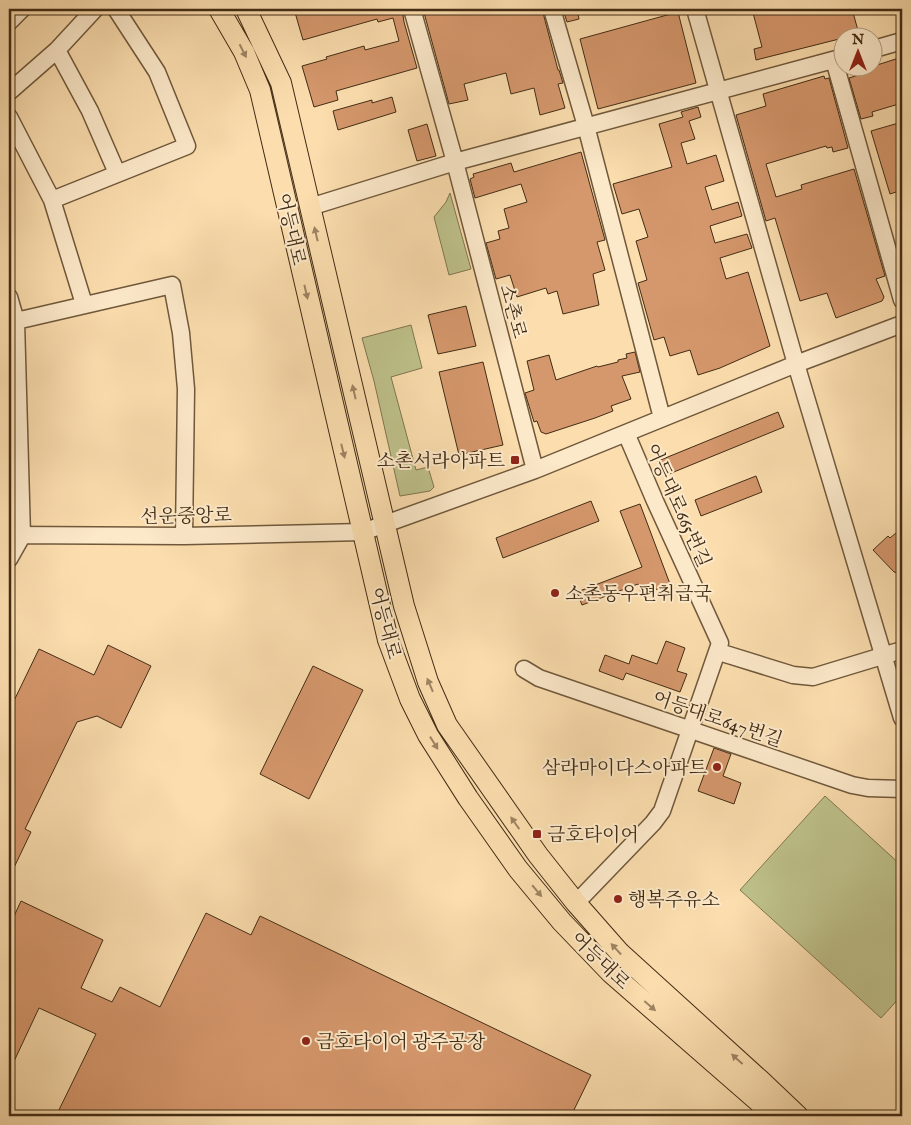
<svg xmlns="http://www.w3.org/2000/svg" width="911" height="1125" viewBox="0 0 911 1125" font-family="'IM FELL English','Noto Serif KR',serif">
<style>
.green{fill:#bec18b;stroke:#807650}
.building{fill:#d5976c;stroke:#422c15}
.lines{fill:none;stroke-linecap:round;stroke-linejoin:round}
.minor-casing{stroke:#70583b;stroke-width:19}
.major-casing{stroke:#422c15;stroke-width:22}
.minor{stroke:#fce9ca;stroke-width:16}
.major{stroke:#fbddae;stroke-width:20}
.oneway{fill:#9e8462}
.poi-dot{fill:#8f2418;stroke:#fce9ca;stroke-width:2}
.labels{text-anchor:middle;stroke-width:4;stroke-linejoin:round;paint-order:stroke}
.street-label{font-size:19px;fill:#422c15;stroke:#fce9ca}
.poi-label{font-size:19px;fill:#422c15;stroke:#fce9ca;text-anchor:start}
</style>
<rect width="100%" height="100%" fill="#fbddae"/>
<filter id="stains"><feTurbulence type="fractalNoise" baseFrequency=".004" numOctaves="4"/><feColorMatrix values="0 0 0 0 .2 0 0 0 0 .09 0 0 0 0 .02 0 0 0 .5 -.17"/></filter>
<radialGradient id="worn" r=".72"><stop offset=".6" stop-color="#630" stop-opacity="0"/><stop offset="1" stop-color="#630" stop-opacity=".3"/></radialGradient>
<path class="green" d="M450 193 471 269 449 275 434 217 446 202Z
M411 325 422 368 391 377 416 470 428 467 434 487 430 491 400 496 374 381 362 338Z
M825 796 902 866V995L881 1018 740 890Z"/>
<path class="building" d="M294 9H402L404 22 417 68 336 91 338 100 314 107 302 66 327 59 326 57 364 46 365 50 399 41 393 18 378 22 377 19 303 40Z
M423 9H542L558 70H559L563 83 558 84 565 108 540 115 534 88 511 94 506 73 464 84 468 100 449 104Z
M563 9H577L579 19 567 22Z
M752 9H852L859 34 756 60 754 49 762 47Z
M678 12 696 83 598 109 580 39Z
M902 57V103L872 112 873 116 861 119 849 78 868 72 867 68H874V66Z
M824 76 825 79 829 78 848 148 833 152 832 147 827 148 826 146 766 164 776 197 802 189 801 185 854 169 885 276 876 279 884 297 882 301 836 318 827 293 800 301 775 218 766 221 736 115 766 106 763 94Z
M392 97 396 112 338 130 333 111 372 100V103Z
M698 107 701 117 689 121 695 139 681 143 687 164 716 155 724 181 705 187 712 210 738 202 742 216 710 226 715 243 747 234 752 248 720 258 726 279 748 272 770 346 720 368 698 375 690 350 670 356 664 337 654 340 638 283 647 280 636 241 648 237 639 209 622 214 613 184 672 167 659 124 683 117 681 112Z
M902 122V190L890 194 871 131Z
M427 124 436 156 417 161 408 130Z
M581 152 605 240 597 242 605 270 593 274 599 305 563 314 557 291 548 294 546 288 517 297 510 275 496 279 486 243 500 239 498 231 509 228 504 209 527 202 521 184 475 198 470 179 474 177 473 174 511 163 514 172Z
M466 306 476 346 438 354 428 315Z
M635 352 640 372 622 376 631 399 611 406 613 411 595 418 546 434 541 432 537 421 534 422 525 393 534 390 527 361 549 355 556 380 597 366 598 367 618 362V360L627 358 626 354Z
M483 362 503 445 459 455 439 372Z
M778 412 784 427 664 476 658 461Z
M756 476 762 492 701 516 695 500Z
M591 501 599 521 503 558 496 538Z
M640 504 670 584 642 595 638 584 582 605 577 592 642 567 620 511Z
M896 533 902 540V574L894 572 873 550 888 536 890 538Z
M666 641 685 648 677 671 687 674 680 692 626 673 623 680 599 671 605 655 629 664 632 655 657 664Z
M108 645 151 666 121 728 97 716 77 722 25 829 31 832 9 878V711L39 649 94 675Z
M313 666 363 690 309 799 260 774Z
M714 748 731 754 723 776 741 783 734 804 698 791Z
M21 901 103 940 81 988 112 1002 120 987 160 1007 206 913 251 935 260 916 591 1075 571 1116H56L96 1034 39 1008 9 1072V927Z"/>
<g class="lines">
<defs>
<path id="minor" d="M412 9 455 162 535 470
M552 9 586 126 662 418
M695 9 796 364 902 718
M9 22 22 9
M874 49 902 41
M57 50 90 111 117 173
M834 60 902 300
M9 92 57 50 95 9
M9 117 52 200 84 304
M52 200 187 146 157 72 116 9
M310 207 455 162 844 57
M9 297 16 321 22 536 9 559
M16 321 172 285 181 333 186 389 184 536
M9 535 184 536 363 532 535 470 796 364 902 324
M719 652 793 675 813 677 902 650
M524 669 539 678 852 785 868 788 902 789
M576 903 653 823 662 811 720 643 655 501 626 433"/>
<path id="major" d="M219 9 244 52 260 90 388 640 410 699 428 735 468 798 518 869 562 922 611 973 775 1116
M246 9 281 83 404 606 428 682 447 725 538 855 576 903 620 953 760 1080 798 1116"/>
</defs>
<use href="#minor" class="minor-casing"/>
<use href="#major" class="major-casing"/>
<use href="#minor" class="minor"/>
<use href="#major" class="major"/>
</g>
<defs><path id="oneway-solid" d="M-6-.8H1V-3.2L6.5 0L1 3.2V.8H-6Z" transform="scale(1.25)"/></defs>
<g class="oneway">
<use href="#oneway-solid" transform="translate(243 51) rotate(63)"/>
<use href="#oneway-solid" transform="translate(316 234) rotate(-103)"/>
<use href="#oneway-solid" transform="translate(306 292) rotate(77)"/>
<use href="#oneway-solid" transform="translate(354 392) rotate(-103)"/>
<use href="#oneway-solid" transform="translate(343 451) rotate(76)"/>
<use href="#oneway-solid" transform="translate(430 685) rotate(-113)"/>
<use href="#oneway-solid" transform="translate(434 743) rotate(58)"/>
<use href="#oneway-solid" transform="translate(515 823) rotate(-125)"/>
<use href="#oneway-solid" transform="translate(537 891) rotate(50)"/>
<use href="#oneway-solid" transform="translate(616 949) rotate(-133)"/>
<use href="#oneway-solid" transform="translate(650 1006) rotate(41)"/>
<use href="#oneway-solid" transform="translate(737 1059) rotate(-138)"/>
</g>
<g class="poi-dot">
<rect x="510" y="455" width="10" height="10" rx="2.5"/>
<circle cx="555" cy="593" r="5"/>
<circle cx="717" cy="767" r="5"/>
<rect x="532" y="829" width="10" height="10" rx="2.5"/>
<circle cx="618" cy="899" r="5"/>
<circle cx="306" cy="1041" r="5"/>
</g>
<g class="labels">
<g class="street-label">
<text transform="translate(292 229) rotate(77)" y="7">어등대로</text>
<text transform="translate(514 311) rotate(75)" y="7">소촌로</text>
<text transform="translate(679 505) rotate(66)" y="7">어등대로665번길</text>
<text transform="translate(186 515) rotate(-1)" y="7">선운중앙로</text>
<text transform="translate(386 623) rotate(75)" y="7">어등대로</text>
<text transform="translate(718 718) rotate(19)" y="7">어등대로647번길</text>
<text transform="translate(601 960) rotate(44)" y="7">어등대로</text>
</g>
<g class="poi-label">
<text x="505" y="467" text-anchor="end">소촌서라아파트</text>
<text x="565" y="600">소촌동우편취급국</text>
<text x="707" y="774" text-anchor="end">삼라마이다스아파트</text>
<text x="547" y="841">금호타이어</text>
<text x="628" y="906">행복주유소</text>
<text x="316" y="1048">금호타이어 광주공장</text>
</g>
</g>
<rect width="911" height="1125" fill="none" stroke="#fbddae" stroke-width="30"/>
<rect x="10" y="10" width="891" height="1105" fill="none" stroke="#422c15" stroke-width="2.5"/>
<rect x="15" y="15" width="881" height="1095" fill="none" stroke="#422c15"/>
<g transform="translate(858 52)"><circle r="24" fill="#fce9ca" stroke="#b29d82"/>
<path d="M0-4L9 19L0 12L-9 19Z" fill="#8f2418"/>
<text y="-8" font-size="14" font-weight="bold" text-anchor="middle" fill="#422c15">N</text>
</g>
<rect width="100%" height="100%" filter="url(#stains)"/>
<rect width="100%" height="100%" fill="url(#worn)"/>
</svg>
